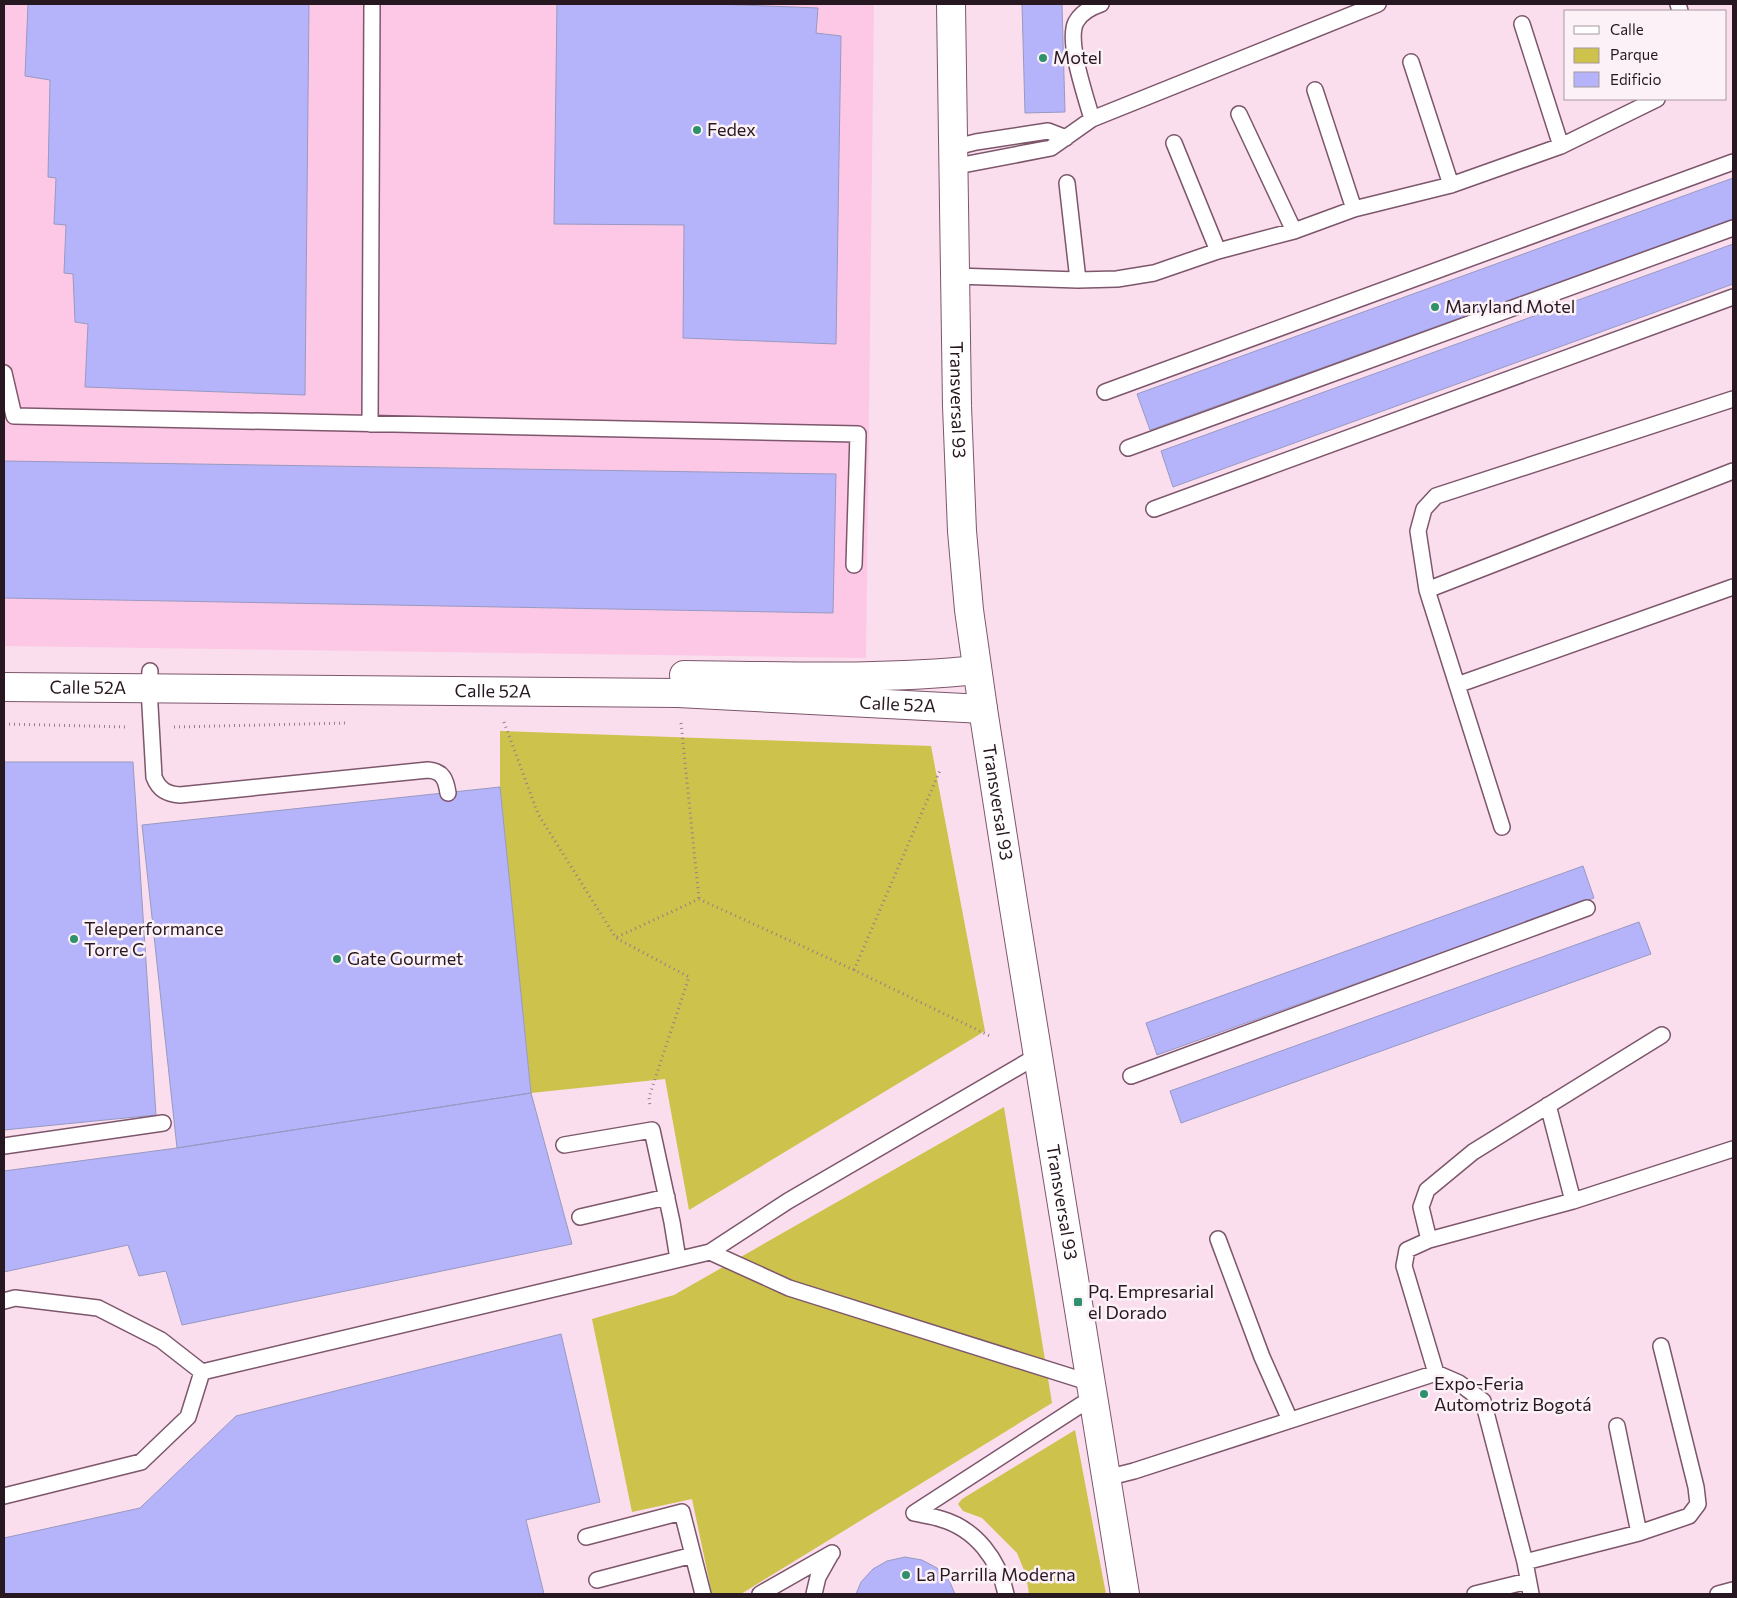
<svg xmlns="http://www.w3.org/2000/svg" width="1737" height="1598" viewBox="0 0 1737 1598" font-family="Commissioner,sans-serif">
<style>
.built{fill:#fdc8e5}
.green{fill:#cdc24b}
.building{fill:#b5b4fa;stroke:#9899c2}
.lines{fill:none;stroke-linecap:round;stroke-linejoin:round}
.service-casing{stroke:#7d566c;stroke-width:18}
.minor-casing{stroke:#7d566c;stroke-width:30}
.secondary-casing{stroke:#7d566c;stroke-width:30}
.path{stroke:#957e8a;stroke-width:3;stroke-dasharray:1 4;stroke-linecap:butt}
.service{stroke:#fff;stroke-width:15}
.minor{stroke:#fff;stroke-width:28}
.secondary{stroke:#fff;stroke-width:28}
.poi-dot{fill:#2e916c;stroke:#fbf1f6;stroke-width:2}
.labels{text-anchor:middle;stroke-width:5;stroke-linejoin:round;paint-order:stroke}
.poi-label{font-size:18px;fill:#271720;stroke:#fbf1f6;text-anchor:start}
.street-label{font-size:18px;fill:#271720;stroke:#fbf1f6}
</style>
<rect width="100%" height="100%" fill="#fadeed"/>
<path class="built" d="M4 4H874L866 658 4 646Z"/>
<path class="green" d="M500 731 931 746 985 1031 689 1210 665 1079 531 1093 500 787Z
M1004 1107 1052 1403 741 1594H712L692 1499 632 1512 592 1319 674 1295Z
M1075 1430 1106 1594H1029L1026 1575 1017 1553 982 1518 963 1511 958 1504 962 1499Z"/>
<path class="building" d="M28 4H309L305 395 85 387 88 324 75 322 73 274 64 273 66 225 54 224 56 178 48 177 50 80 25 76Z
M557 4H715L818 8 816 33 841 36 836 344 683 338 684 225 554 224Z
M1022 4H1062L1065 112 1025 113Z
M1733 178V219L1150 430 1137 394Z
M1733 244V284L1173 487 1161 451Z
M4 461 836 474 833 613 4 598Z
M4 762H133L156 1115 4 1130Z
M500 787 531 1093 177 1148 142 825Z
M1583 866 1594 898 1157 1055 1146 1023Z
M1639 922 1651 954 1181 1123 1170 1091Z
M531 1093 572 1244 182 1325 166 1271 139 1276 128 1245 4 1272V1171L177 1148Z
M561 1334 600 1502 526 1520 544 1594H4V1538L140 1508 236 1416Z
M905 1557 922 1560 937 1568 949 1580 955 1594H856L861 1582 873 1569 887 1561Z"/>
<g class="lines">
<defs>
<path id="service" d="M1678 4 1680 11
M1522 24 1561 146
M1411 62 1451 185
M1315 90 1354 209
M1239 114 1294 231
M1092 119C1086 97 1066 41 1076 22 1081 13 1092 7 1101 4
M1174 143 1218 251
M952 148 976 142 1048 131 1066 138
M952 167 1051 148 1092 119 1378 4
M1067 183 1078 280
M955 276 1078 280 1117 279 1154 273 1218 251 1294 231 1354 209 1451 185 1561 146 1657 99
M4 373 14 416 858 434 854 565
M1105 392 1733 162
M370 424 372 4
M1128 448 1733 228
M1154 509 1733 297
M1427 590 1418 531 1424 509 1436 496 1733 399
M150 671 149 688 154 777C159 790 167 794 180 795L428 770C443 771 446 780 448 793
M1457 685 1733 587
M1502 827 1427 590 1733 471
M1131 1076 1587 908
M1548 1105 1573 1201
M564 1145 652 1130 672 1222 678 1259
M4 1146 163 1123
M580 1217 667 1197
M1218 1239 1262 1357 1290 1420
M1429 1240 1421 1207 1427 1190 1473 1152 1662 1035
M710 1252 789 1288 1091 1383
M4 1301 15 1298 98 1308 161 1340 202 1372
M202 1372 710 1252 788 1201 1037 1056
M1436 1373 1404 1266 1407 1250 1429 1240 1573 1201 1733 1149
M1617 1426 1639 1533
M1106 1478 1134 1471 1436 1373 1459 1383 1483 1401 1525 1562 1531 1594
M4 1496 141 1462 188 1417 202 1372
M914 1513 1093 1397
M914 1513C923 1515 933 1516 941 1519 976 1529 999 1560 1006 1594
M586 1537 682 1512 703 1594
M1525 1562 1639 1533 1689 1516 1698 1504 1696 1487 1661 1346
M597 1580 693 1555
M760 1594 832 1553
M814 1594 818 1577 831 1554
M1475 1594 1528 1581
M1718 1594 1733 1590"/>
<g id="minor">
<path d="M684 675C782 676 880 680 977 670"/>
<path id="s1" d="M4 687 678 693 983 709"/>
</g>
<g id="secondary">
<path id="s2" d="M951 4 957 406 962 531 969 610 983 709 1014 908 1125 1594"/>
</g>
</defs>
<use href="#service" class="service-casing"/>
<use href="#minor" class="minor-casing"/>
<use href="#secondary" class="secondary-casing"/>
<path class="path" d="M504 722 538 814 616 938 689 977 649 1097 650 1107
M681 723 699 899
M4 724 128 727
M174 727 348 723
M617 937 699 899 854 970 990 1036
M854 970 941 768"/>
<use href="#service" class="service"/>
<use href="#minor" class="minor"/>
<use href="#secondary" class="secondary"/>
</g>
<g class="poi-dot">
<circle cx="1043" cy="58" r="5"/>
<circle cx="697" cy="130" r="5"/>
<circle cx="1435" cy="307" r="5"/>
<circle cx="74" cy="939" r="5"/>
<circle cx="337" cy="959" r="5"/>
<rect x="1073" y="1297" width="10" height="10" rx="2.5"/>
<circle cx="1424" cy="1394" r="5"/>
<circle cx="906" cy="1575" r="5"/>
</g>
<g class="labels">
<g class="poi-label">
<text x="1053" y="64">Motel</text>
<text x="707" y="136">Fedex</text>
<text x="1445" y="313">Maryland Motel</text>
<text x="84" y="935">Teleperformance<tspan x="84" dy="21">Torre C</tspan></text>
<text x="347" y="965">Gate Gourmet</text>
<text x="1088" y="1298">Pq. Empresarial<tspan x="1088" dy="21">el Dorado</tspan></text>
<text x="1434" y="1390">Expo-Feria<tspan x="1434" dy="21">Automotriz Bogotá</tspan></text>
<text x="916" y="1581">La Parrilla Moderna</text>
</g>
<g class="street-label">
<text dy="6" stroke="none"><textPath href="#s2" startOffset="396">Transversal 93</textPath></text>
<text dy="6" stroke="none"><textPath href="#s1" startOffset="84">Calle 52A</textPath></text>
<text dy="6" stroke="none"><textPath href="#s1" startOffset="489">Calle 52A</textPath></text>
<text dy="6" stroke="none"><textPath href="#s1" startOffset="894">Calle 52A</textPath></text>
<text dy="6" stroke="none"><textPath href="#s2" startOffset="801">Transversal 93</textPath></text>
<text dy="6" stroke="none"><textPath href="#s2" startOffset="1206">Transversal 93</textPath></text>
</g>
</g>
<rect width="1737" height="1598" fill="none" stroke="#271720" stroke-width="10"/>
<rect x="1564" y="10" width="162" height="90" fill="#fbf1f6" stroke="#a69aa0"/>
<rect x="1574" y="26" width="25" height="8" fill="#ffffff" stroke="#a69aa0"/>
<text x="1610" y="35" font-size="15" fill="#271720">Calle</text>
<rect x="1574" y="48" width="25" height="15" fill="#cdc24b" stroke="#a69aa0"/>
<text x="1610" y="60" font-size="15" fill="#271720">Parque</text>
<rect x="1574" y="72" width="25" height="15" fill="#b5b4fa" stroke="#a69aa0"/>
<text x="1610" y="85" font-size="15" fill="#271720">Edificio</text>
</svg>
